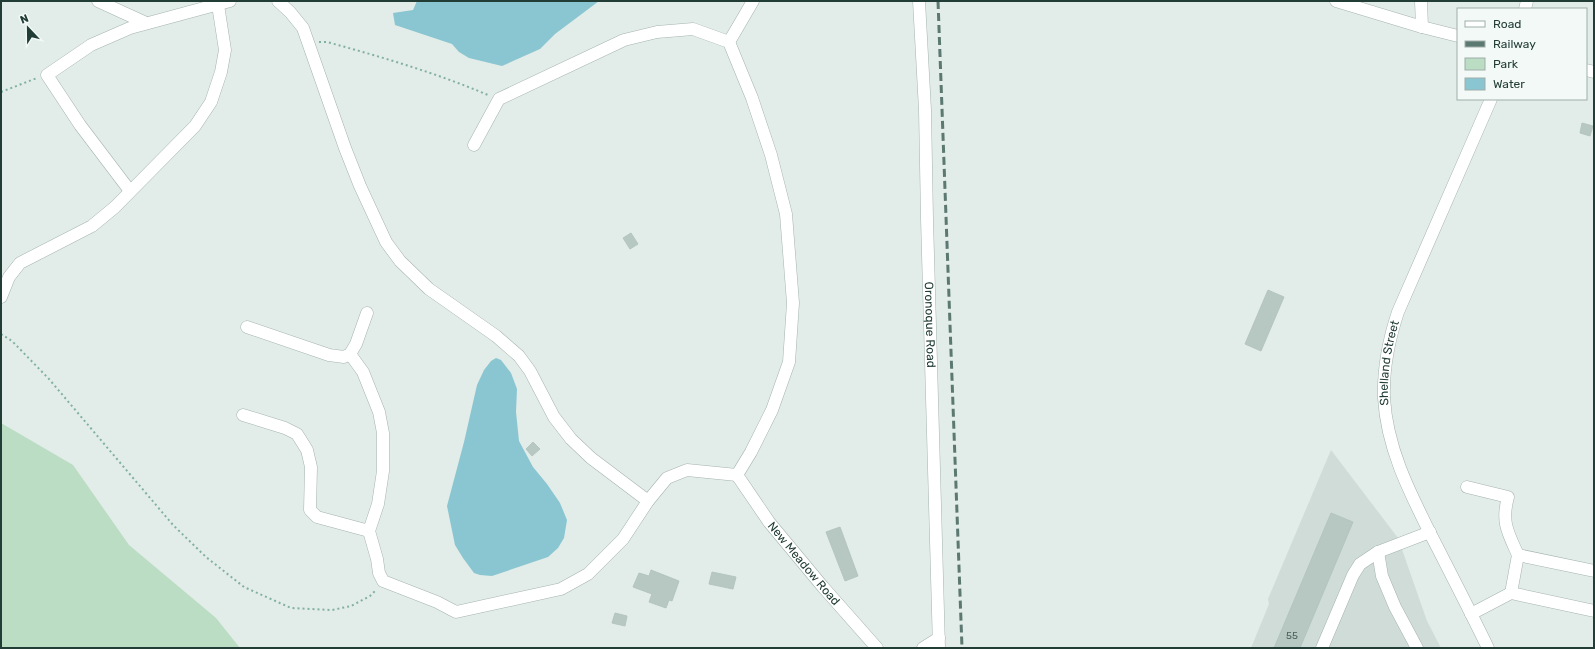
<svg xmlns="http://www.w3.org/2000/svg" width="1595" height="649" viewBox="0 0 1595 649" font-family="Rubik,sans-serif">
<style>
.built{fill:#d0dcd7}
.green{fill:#bbddc4}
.water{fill:#8ac6d1}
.building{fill:#b7c7c1;stroke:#b4c6bf}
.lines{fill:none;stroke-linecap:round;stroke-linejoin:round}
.minor-casing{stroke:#a5b4af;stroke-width:13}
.path{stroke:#82b0a2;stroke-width:2;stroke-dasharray:2 3;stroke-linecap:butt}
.minor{stroke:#fff;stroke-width:12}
.rail{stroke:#5c7971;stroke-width:3;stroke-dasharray:8 4;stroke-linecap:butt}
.labels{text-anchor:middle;stroke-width:3;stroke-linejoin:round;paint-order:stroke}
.number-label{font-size:10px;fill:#476059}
.street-label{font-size:12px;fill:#223d36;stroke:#f2f9f6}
</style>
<rect width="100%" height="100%" fill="#e2ece8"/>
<path class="built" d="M1331 450 1398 538 1427 621 1441 648H1251L1269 604 1268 599Z"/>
<path class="green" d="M1 423 73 465 129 545 216 618 240 648H54L53 647 1 648Z"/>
<path class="water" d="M417 1H599L555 34 540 49 502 66 469 58 459 52 452 44 395 25 393 13 413 10Z
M496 358 501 360 511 373 517 389 516 412 519 441 533 467 547 484 560 503 567 520 564 538 558 548 548 557 492 576 480 575 474 573 463 558 455 545 447 506 464 442 477 385 484 370 491 361Z"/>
<path class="building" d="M1582 123 1593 126 1590 136 1580 133Z
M631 233 638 244 630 249 623 238Z
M1268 290 1284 297 1261 351 1245 344Z
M533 442 540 449 532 456 526 449Z
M1331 513 1353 522 1300 648H1274Z
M840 527 858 576 845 581 826 532Z
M651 570 679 581 672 601 669 600 666 608 649 602 652 594 633 587 639 573 649 576Z
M712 572 736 577 733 589 709 584Z
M615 613 627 616 625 626 612 623Z"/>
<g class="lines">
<defs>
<g id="minor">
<path d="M98 1 146 23"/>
<path d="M278 1 290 12 303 28 345 148 360 186 386 242 400 261 429 289 496 336 519 356 530 371 554 417 571 439 591 458 648 501"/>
<path id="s1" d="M919 1 925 110 927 219 939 648"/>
<path d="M1336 1 1422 27 1458 36"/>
<path d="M1421 1 1422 27"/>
<path d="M1525 9 1527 1"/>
<path d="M729 42 753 1"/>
<path d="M1586 70 1594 72"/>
<path d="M474 145 499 99 624 40 657 32 693 29 729 42 752 98 771 155 786 214 793 303 789 362 772 410 751 452 737 475"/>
<path d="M130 191 80 125 47 75 91 45 130 28 230 1"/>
<path d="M1 297 9 277 20 263 92 226 115 207 195 126 211 102 221 72 225 50 218 5"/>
<path d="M247 327 329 355 344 357 350 354 356 344 367 313"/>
<path d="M350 354 363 372 379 412 383 433V471L378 504 369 531 377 559 379 573 383 581 437 602 456 612 561 589 588 574 623 539 648 501 667 478 687 470 737 475"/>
<path d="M243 415 285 428 297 434 307 450 311 467 310 510 317 517 369 531"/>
<path id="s2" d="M737 475 769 522 823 587 877 648"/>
<path d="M1467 487 1508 497C1501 522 1508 533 1518 555L1594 571"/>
<path d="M1378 552 1382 576 1395 607 1417 648"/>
<path d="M1511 593 1518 555"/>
<path d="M1471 614 1511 593 1594 611"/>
<path d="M923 648 939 638"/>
<path d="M1322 648 1353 575 1360 564 1378 552 1430 532"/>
<path id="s3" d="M1488 648C1470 611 1451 574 1432 537 1410 493 1387 449 1384 398 1383 368 1389 339 1398 312L1491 99"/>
</g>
</defs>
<use href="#minor" class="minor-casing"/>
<path class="path" d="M319 42H327C382 57 436 73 488 95
M1 92 37 78
M1 334 12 341 49 379 173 525 206 557 244 587 291 608 332 610 351 606 370 596 376 590"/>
<use href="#minor" class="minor"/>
<path class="rail" d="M938 1 962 648"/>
</g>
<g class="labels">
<g class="number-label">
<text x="1292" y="639">55</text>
</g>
<g class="street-label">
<text dy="4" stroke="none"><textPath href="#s1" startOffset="324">Oronoque Road</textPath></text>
<text dy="4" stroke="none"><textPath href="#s3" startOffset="308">Shelland Street</textPath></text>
<text dy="4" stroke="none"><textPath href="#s2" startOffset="111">New Meadow Road</textPath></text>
</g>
</g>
<rect width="1595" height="649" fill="none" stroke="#223d36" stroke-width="4"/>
<rect x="1457" y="8" width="130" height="92" fill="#f2f9f6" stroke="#9faea9"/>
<rect x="1465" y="21" width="20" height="6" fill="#ffffff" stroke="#9faea9"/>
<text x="1493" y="28" font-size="12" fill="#223d36">Road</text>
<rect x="1465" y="41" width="20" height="6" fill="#5c7971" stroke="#9faea9"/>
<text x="1493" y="48" font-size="12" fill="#223d36">Railway</text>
<rect x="1465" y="58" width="20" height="12" fill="#bbddc4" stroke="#9faea9"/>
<text x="1493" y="68" font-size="12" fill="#223d36">Park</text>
<rect x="1465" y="78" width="20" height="12" fill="#8ac6d1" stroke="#9faea9"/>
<text x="1493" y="88" font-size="12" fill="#223d36">Water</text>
<g transform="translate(28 28) rotate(338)" stroke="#f2f9f6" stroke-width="3" paint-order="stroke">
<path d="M0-3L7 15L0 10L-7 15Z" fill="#223d36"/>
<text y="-6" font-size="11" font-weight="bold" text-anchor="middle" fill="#223d36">N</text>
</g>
</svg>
